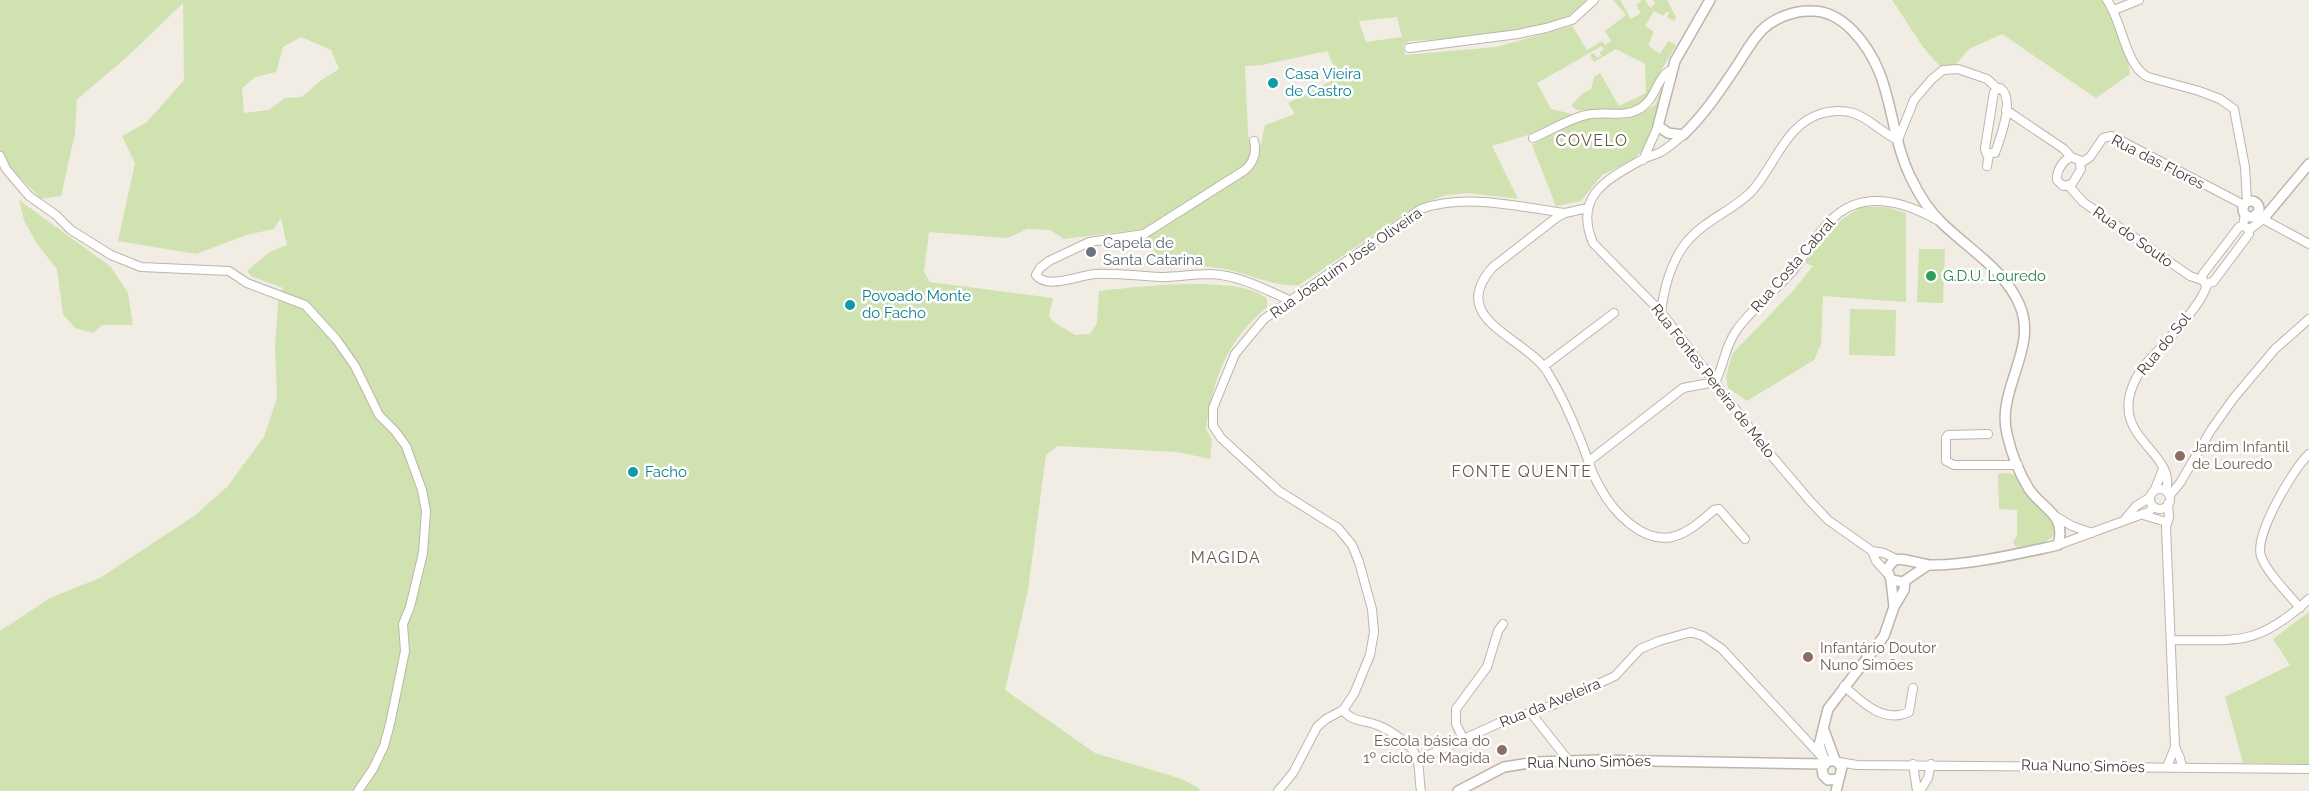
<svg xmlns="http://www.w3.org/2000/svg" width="2309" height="791" viewBox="0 0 2309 791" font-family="Raleway,sans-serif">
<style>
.green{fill:#d0e2af;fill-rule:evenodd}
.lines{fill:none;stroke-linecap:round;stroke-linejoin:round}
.minor-casing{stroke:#beb5aa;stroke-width:10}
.tertiary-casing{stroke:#beb5aa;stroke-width:12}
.minor{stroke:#fff;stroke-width:8}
.tertiary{stroke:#fff;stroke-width:9}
.culture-dot{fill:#0f9aa8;stroke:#fff;stroke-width:2}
.worship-dot{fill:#6b7280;stroke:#fff;stroke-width:2}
.leisure-dot{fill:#2e9e5b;stroke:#fff;stroke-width:2}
.education-dot{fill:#8d6e63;stroke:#fff;stroke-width:2}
.labels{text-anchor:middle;stroke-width:5;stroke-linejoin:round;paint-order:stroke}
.culture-label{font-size:15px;fill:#0d838f;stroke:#fff;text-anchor:start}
.street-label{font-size:15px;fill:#423c34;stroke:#fff}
.worship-label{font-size:15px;fill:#5b616d;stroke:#fff;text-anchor:start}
.leisure-label{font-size:15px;fill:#27864d;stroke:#fff;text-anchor:start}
.education-label{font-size:15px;fill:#785e54;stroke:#fff;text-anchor:start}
.neighbourhood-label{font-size:16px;letter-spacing:1.5px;fill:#64584c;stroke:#fff}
</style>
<rect width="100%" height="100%" fill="#f1ece4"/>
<path class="green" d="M0 0H1586L1570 15 1544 24 1476 37 1409 41 1403 46 1405 55 1496 47 1572 26 1587 50 1602 41 1605 45 1611 41 1605 31 1626 15 1613 0H1620L1631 19 1641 13 1636 5 1642 0H1645L1650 8 1655 4 1653 0H1667L1676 17 1674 21 1667 17 1669 13 1667 11 1663 16 1654 11 1645 26 1654 32 1648 45 1660 54 1668 41 1676 45 1657 78 1648 99 1641 104 1634 108 1617 111 1577 110 1571 106 1583 93 1591 89 1594 77 1600 73 1619 106 1646 93 1645 64 1616 49 1594 62 1590 55 1594 53 1597 58 1601 56 1600 52 1604 49 1602 46 1537 83 1551 109 1577 115 1528 135 1492 146 1518 199 1468 193 1446 195 1418 205 1299 285C1274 287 1249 274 1225 269 1205 265 1183 267 1162 268L1143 229 1064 239 1050 230 1027 229 1008 238 929 232 924 272 930 282 1053 298 1049 315 1052 321 1075 335 1090 334 1097 323 1099 291C1135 287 1241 274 1267 299V307C1227 340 1213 378 1206 429L1212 439 1210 459 1178 452 1058 446 1046 455 1028 590 1005 690 1095 753 1182 779 1200 789 1198 791H0V631L50 598 100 578 194 516 227 487 264 437 277 398 275 347 278 303 283 288 251 276 247 271 270 252 287 245 281 218 274 229 246 235 196 254 118 241 135 163 122 136 147 122 184 80 183 3 127 57 77 99 75 133 61 196 41 199 8 165 0 151ZM1397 17 1402 37 1366 42 1359 21ZM301 37 331 50 339 69 320 81 302 97 285 98 269 110 244 113 242 88 255 77 276 72 283 47ZM1327 51 1339 77 1288 103 1295 114 1265 125 1257 162 1248 135 1245 66 1262 65Z
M1892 0H2105L2127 56 2130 74 2096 98 2002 34 1969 49 1956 64 1941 67C1921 49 1908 22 1892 0Z
M1664 84H1666L1653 128 1643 150 1633 160 1602 175 1581 201 1556 206 1532 145 1577 121 1590 117 1625 119 1644 112 1655 105Z
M19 200 111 267 128 293 133 325H102L93 333 75 328 63 314 57 269 37 244 24 220Z
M1864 207H1886L1906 213V302L1823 296 1821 344 1814 360 1747 401 1728 388 1726 377 1732 354 1792 292 1813 266 1805 263C1822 240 1837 217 1864 207Z
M1919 249H1945L1943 303 1917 302Z
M1850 309 1896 310 1895 356 1849 355Z
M2007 473 2015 475C2026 496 2048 510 2056 531 2051 545 2029 545 2016 547L2013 542 2017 536V510L1999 509 1998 474Z
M2309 612V764L2243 763 2225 697 2290 665 2273 639Z"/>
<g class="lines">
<defs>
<path id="minor" d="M2107 0C2122 20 2125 66 2148 77L2199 91 2220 99 2234 109 2245 167 2247 202
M2114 10 2139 0
M1409 48 1518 34 1546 28 1572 20 1594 0
M2000 88C2016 98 2000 139 1995 153H1986L1985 148 1994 92Z
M2006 110 2064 149 2071 157
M1683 135C1676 141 1669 147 1661 152 1655 155 1649 156 1643 159 1608 179 1573 195 1593 243L1661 312 1765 448 1811 502 1828 520 1872 551 1884 553 1896 559
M1533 138C1550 131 1568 119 1586 115 1605 110 1623 119 1641 108 1657 98 1656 76 1673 69
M1254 141C1257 153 1254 162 1245 170L1144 234 1089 242 1049 261 1040 268 1036 275C1047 290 1078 275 1096 274 1117 273 1139 276 1160 277 1177 277 1194 274 1211 274 1238 275 1265 289 1289 300
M0 156 6 169 29 196 56 215 71 230 111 255 141 267 229 271 247 283 305 305 336 339 355 366 379 415 395 431 406 446 422 490 426 511 423 553 410 607 403 624 405 651 390 724 384 746 373 769 358 791
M2071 157 2079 160 2081 169 2072 184 2063 186 2057 180C2056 171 2063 160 2071 157Z
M1643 160 1658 126
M2081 163 2090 157 2103 138 2112 136 2244 205
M1987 166 1989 154
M2069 186 2083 202 2190 276 2202 280
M1588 208 1565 213 1556 218 1493 267C1445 320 1527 337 1548 373 1561 394 1571 416 1580 439 1587 455 1591 474 1601 489 1614 513 1643 543 1672 537 1689 533 1702 520 1714 510L1719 509 1745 539
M2243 226 2248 228 2249 234 2213 282 2205 284 2202 278 2203 274 2239 227Z
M2243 226 2245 214
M2249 230 2263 219 2309 244
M1661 312C1664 288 1670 264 1685 244 1703 221 1730 212 1750 193 1775 167 1785 123 1823 113 1862 104 1870 127 1898 140L1914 100 1932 79 1943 70 1958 69 1987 79 1998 89
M1544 366 1614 313
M1988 434 1948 435 1946 438V461L1954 465H2018
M1589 461 1683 388 1715 382C1724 366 1724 348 1736 331 1752 308 1777 290 1795 268 1807 252 1817 234 1831 220 1862 189 1903 201 1937 220
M2150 499a10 10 0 1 1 20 0a10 10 0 1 1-20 0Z
M2155 489 2163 469
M2166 491C2178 448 2096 436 2143 367 2159 349 2203 305 2207 284
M2170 495 2180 483 2211 430 2233 399 2275 349 2309 319
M2168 504 2169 517 2166 527 2175 747 2180 758 2182 767
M2143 515 2163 521
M2055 516 2072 526 2092 533
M2126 518 2136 506 2149 498
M2058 545 2148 512 2154 507
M1872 551 1876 561 1887 573
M2300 608C2288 593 2267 573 2261 556 2254 535 2293 469 2309 454
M2171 640C2237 640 2257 647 2309 599
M1844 686C1862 702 1883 724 1909 712L1913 688
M1531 713 1568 760
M1464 740 1456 724V709L1487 667 1498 631 1503 624
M1418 760 1499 723 1553 705 1615 676 1640 649 1659 641 1691 632 1703 636 1722 649 1822 757
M1839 762 1857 765 2309 769
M1913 764 1917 791
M2167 767 2175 747
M1278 791 1293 773 1317 727 1326 719 1343 710
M1421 791C1419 780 1420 768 1417 758 1412 744 1390 730 1377 725 1364 720 1352 722 1343 710L1354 694 1370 655 1374 632 1372 609 1359 562 1352 545 1338 528 1279 491 1221 438 1213 426V408L1235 354 1264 319 1421 209C1466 193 1519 207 1565 213
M1920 791 1928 778 1931 764"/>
<path id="tertiary" d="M1710 0 1675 61 1658 126 1668 133 1683 135C1704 115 1720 91 1736 67 1744 55 1752 40 1762 30 1774 18 1795 10 1812 11 1828 11 1841 19 1852 30 1895 74 1886 125 1910 176 1918 193 1929 211 1943 224 1969 249 2006 271 2020 306 2038 349 1996 390 2007 434 2011 452 2019 473 2029 489 2043 510 2067 514 2058 545 2021 553 1967 566 1930 565 1918 564 1905 557 1894 560L1887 569 1891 580 1894 607
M2243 209a8 8 0 1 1 16 0a8 8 0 1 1-16 0Z
M2256 214 2263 219 2309 164
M1891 580 1903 582 1928 565
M1824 730 1835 760
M1825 762 1819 745 1828 709 1884 636 1894 607 1904 590 1905 581
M1458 791 1504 767 1536 762 1599 760 1824 764
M1836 791 1842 767 1836 761H1828L1822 768 1823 775 1828 780 1838 779"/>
</defs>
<use href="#minor" class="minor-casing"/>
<use href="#tertiary" class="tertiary-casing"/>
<use href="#minor" class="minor"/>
<use href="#tertiary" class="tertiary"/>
</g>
<g class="culture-dot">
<circle cx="1273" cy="83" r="6"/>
<circle cx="850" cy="305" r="6"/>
<circle cx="633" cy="472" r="6"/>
</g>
<circle class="worship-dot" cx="1091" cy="252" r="6"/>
<circle class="leisure-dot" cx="1931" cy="276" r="6"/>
<g class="education-dot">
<circle cx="2180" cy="456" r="6"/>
<circle cx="1808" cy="657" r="6"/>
<circle cx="1502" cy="750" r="6"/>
</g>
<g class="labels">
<g class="culture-label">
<text x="1285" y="79">Casa Vieira<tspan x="1285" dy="17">de Castro</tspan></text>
<text x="862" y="301">Povoado Monte<tspan x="862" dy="17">do Facho</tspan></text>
<text x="645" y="477">Facho</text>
</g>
<g class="street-label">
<text transform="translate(2158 162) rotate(27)" y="5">Rua das Flores</text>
<text transform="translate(2133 237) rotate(35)" y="5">Rua do Souto</text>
<text transform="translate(1346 263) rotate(-35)" y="5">Rua Joaquim José Oliveira</text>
<text transform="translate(1793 265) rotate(-49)" y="5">Rua Costa Cabral</text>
<text transform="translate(2164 344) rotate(-51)" y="5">Rua do Sol</text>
<text transform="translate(1713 381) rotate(52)" y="5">Rua Fontes Pereira de Melo</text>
<text transform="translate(1550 703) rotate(-22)" y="5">Rua da Aveleira</text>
<text transform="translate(1589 762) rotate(-1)" y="5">Rua Nuno Simões</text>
<text transform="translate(2083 766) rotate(1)" y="5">Rua Nuno Simões</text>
</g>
<g class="worship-label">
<text x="1103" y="248">Capela de<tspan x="1103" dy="17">Santa Catarina</tspan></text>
</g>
<g class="leisure-label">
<text x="1943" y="281">G.D.U. Louredo</text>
</g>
<g class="education-label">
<text x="2192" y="452">Jardim Infantil<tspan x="2192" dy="17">de Louredo</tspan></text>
<text x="1820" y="653">Infantário Doutor<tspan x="1820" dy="17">Nuno Simões</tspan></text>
<text x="1490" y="746" text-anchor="end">Escola básica do<tspan x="1490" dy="17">1º ciclo de Magida</tspan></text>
</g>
<g class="neighbourhood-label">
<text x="1592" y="146">COVELO</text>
<text x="1522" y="477">FONTE QUENTE</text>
<text x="1226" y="563">MAGIDA</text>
</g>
</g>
</svg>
